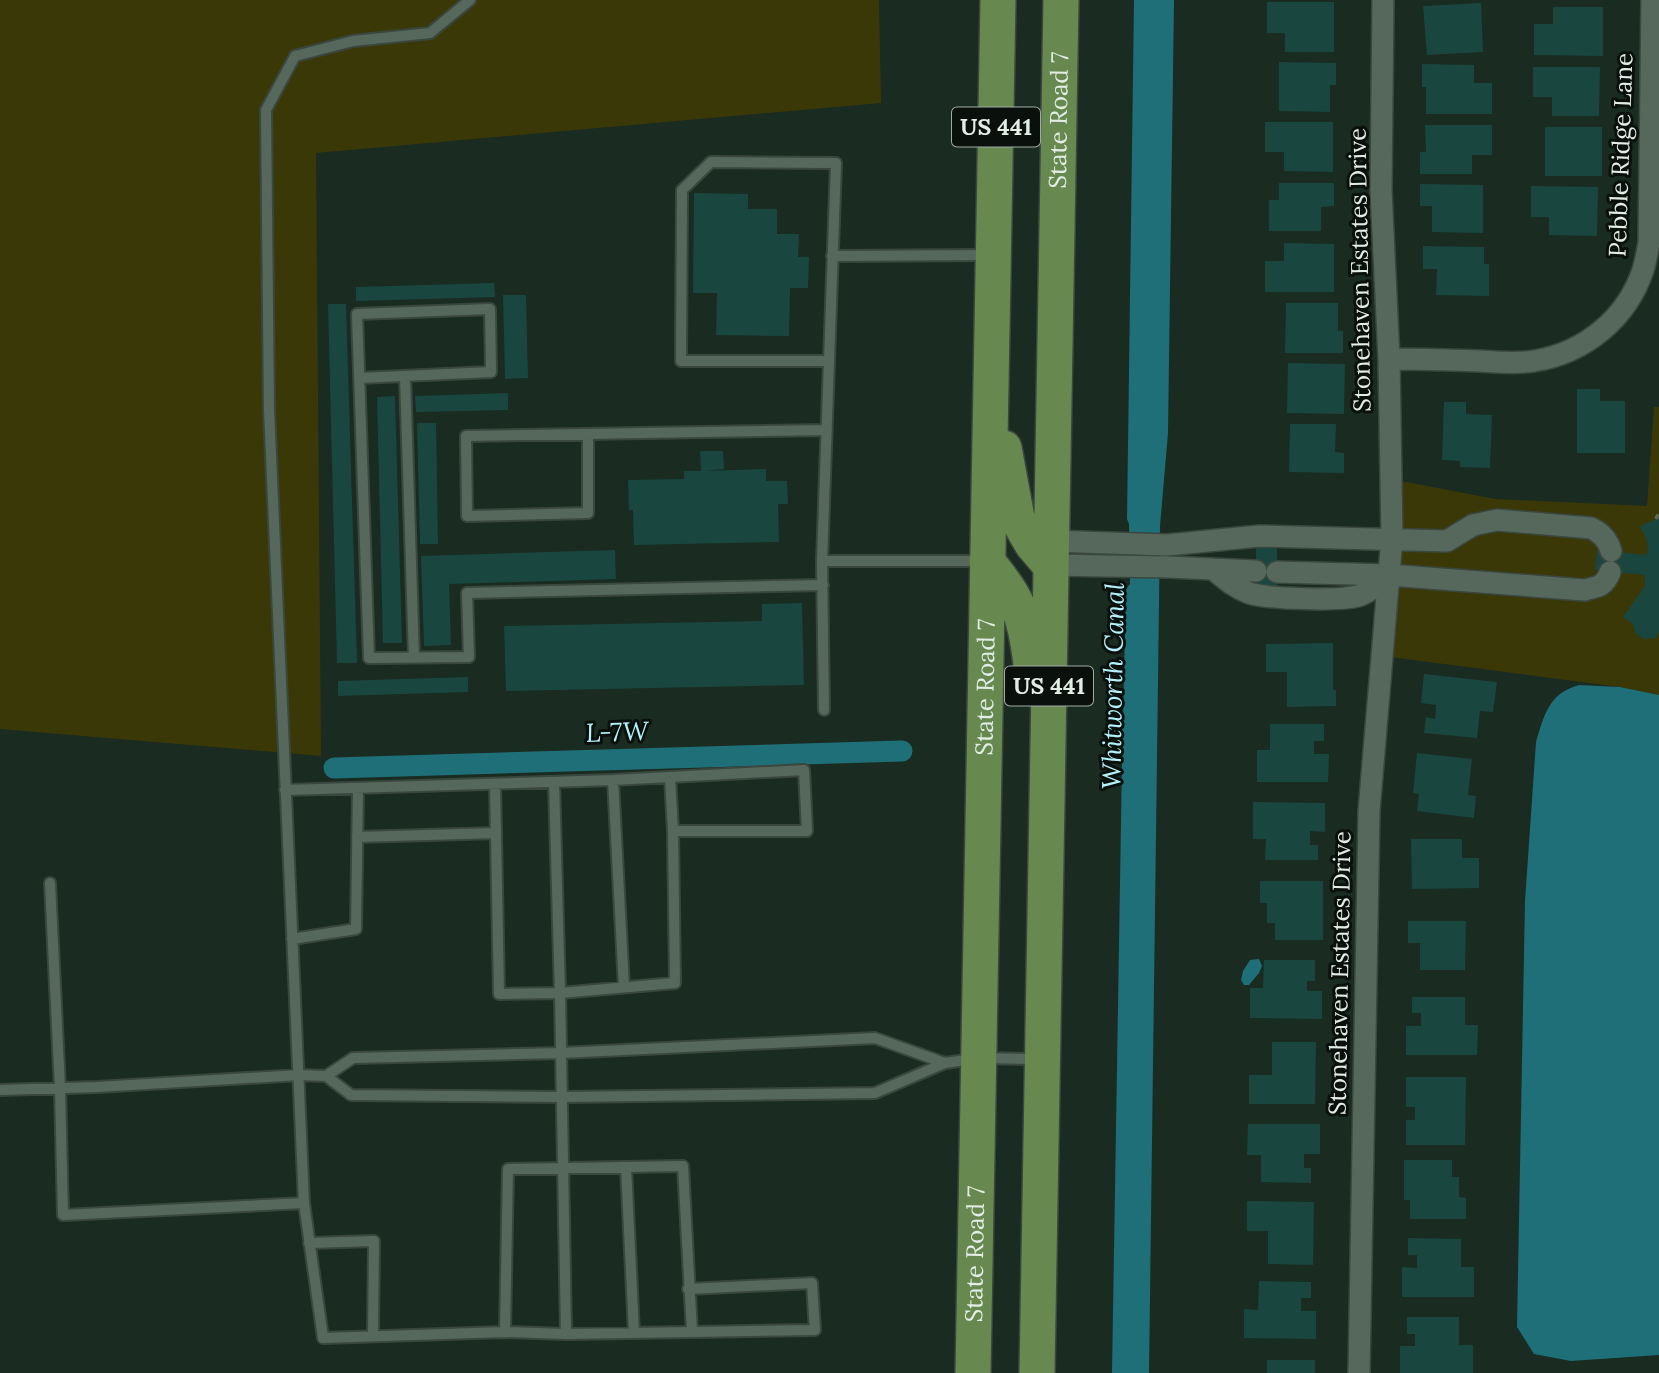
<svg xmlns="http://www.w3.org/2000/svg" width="1659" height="1373" viewBox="0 0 1659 1373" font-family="Lora,serif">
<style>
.green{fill:#3b3808}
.water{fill:#1f6f79}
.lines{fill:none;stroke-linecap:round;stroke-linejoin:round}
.canal{stroke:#1f6f79;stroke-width:21}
.building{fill:#19463f}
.lane-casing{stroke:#3a473f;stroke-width:14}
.street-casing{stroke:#3a473f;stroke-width:24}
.primary-casing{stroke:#3a473f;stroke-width:38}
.path{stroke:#59685f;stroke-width:3.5;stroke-dasharray:5 3.5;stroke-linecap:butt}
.lane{stroke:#56685c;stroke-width:10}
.street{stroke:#56685c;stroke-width:21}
.primary{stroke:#67884e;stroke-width:35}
.labels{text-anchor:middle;stroke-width:6;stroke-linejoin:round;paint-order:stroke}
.shield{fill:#0a110d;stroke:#a1aba5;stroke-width:2}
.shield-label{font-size:23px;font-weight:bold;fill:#e2ede6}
.street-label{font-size:24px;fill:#e2ede6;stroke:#0a110d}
.water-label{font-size:26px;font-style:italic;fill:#b4f1fa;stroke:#0a110d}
</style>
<rect width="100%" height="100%" fill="#1a2b21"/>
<path class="green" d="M0 0H879L881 103 316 153 321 756 0 729Z
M1654 407H1659V695L1620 687 1383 656 1391 479 1495 499 1647 506Z"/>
<path class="water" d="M1134 0H1174L1168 433 1160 526 1149 1373H1112L1122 761 1113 752V728L1123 718 1126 589 1130 584 1129 524 1127 519Z
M1579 685 1620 687 1659 695V1355L1571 1361 1534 1354 1517 1327 1525 901 1536 742C1544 715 1549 693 1579 685Z
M1259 959 1262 966 1259 973 1249 985H1244L1241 980 1243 971 1250 960Z"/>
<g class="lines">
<path class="canal" d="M334 768 902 751"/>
</g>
<path class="building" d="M1267 2H1334V52H1285V33H1267Z
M1481 3 1483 52 1427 55 1423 6Z
M1553 7H1603V56L1534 55V24H1553Z
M1279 62 1336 63V85H1330V112L1279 111Z
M1422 64 1474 65V83H1492V114H1426V87H1422Z
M1533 67H1600L1599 116H1552V97H1533Z
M1265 122H1333V172L1284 171V152H1265Z
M1425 125H1492V155H1472V174H1420V152H1426Z
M1545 127H1602V176H1545Z
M1279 183H1334V206L1321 207V231H1269V200H1279Z
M1420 184 1483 185V233L1432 232V206H1420Z
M1531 186 1598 187 1597 236 1549 235V217H1531Z
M694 193 748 194V209H777V234H799L798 257H809L808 288H790L789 336 716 335 717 293H693Z
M1284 243 1334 244V292H1265V261H1284Z
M1423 246 1484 247V264H1489V296L1436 295 1437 269H1423Z
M494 283 495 297 356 301V287Z
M503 295H526L528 378 505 379Z
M1286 303H1338V331H1343V353H1285Z
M328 304H346L357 663H337Z
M1288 363 1345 364 1344 414 1287 413Z
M1577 389H1600V401H1625V453H1577Z
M508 393V410L416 412 415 396Z
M395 396 402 643H383L377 397Z
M1444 402H1466V414L1492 415 1490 468 1460 467V461L1442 460Z
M417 423H436L438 544H420Z
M1290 424H1336L1335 452 1344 453V473L1289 472Z
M700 451H723L724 469 704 471 766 469V481H787L788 504H778L779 542 634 545 633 510H629L628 480 684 479V471H701Z
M1659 518V632L1655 638 1644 639 1635 633 1633 624 1623 617 1645 586V575L1595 570 1597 550 1647 555 1648 543 1640 526Z
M1256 548H1277V586H1256Z
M615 550 616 579 449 584 451 645 424 646 421 556Z
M802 603 804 685 506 691 504 626 762 621V604Z
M1333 643V690H1336V706L1287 707V672H1266V644Z
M1424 674 1497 682 1493 712 1480 711 1477 738 1424 733 1426 717 1435 719 1436 705 1421 703Z
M468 677V692L338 696V681Z
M1270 724H1324V741H1314V754H1329L1328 782H1257V750H1270Z
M1417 753 1472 759 1468 795 1476 796 1474 818 1417 811 1419 794 1413 793Z
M1253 802 1325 803V832L1310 831V845H1318V860H1265L1266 839H1253Z
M1411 839H1462V858H1479V888L1412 889Z
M1260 881H1323V940H1275V923H1267V903H1260Z
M1408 921H1466L1465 970H1420V943H1408Z
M1264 960H1315V981H1307V991H1322V1019L1250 1018V988H1263Z
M1412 997H1465V1025H1478L1477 1055H1406V1026H1421V1013H1412Z
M1272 1042H1316L1315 1104H1249V1075H1272Z
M1406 1077H1466L1465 1145H1406V1120H1415V1107H1406Z
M1248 1124H1320V1154H1304V1168H1311V1183L1261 1182V1155H1247Z
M1404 1160H1452V1177H1459V1197L1466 1198V1219H1410V1200H1404Z
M1247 1201 1314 1202 1313 1265 1268 1264V1231H1247Z
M1408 1238 1461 1239V1267H1474V1297H1402V1267L1417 1268V1255H1408Z
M1259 1281 1311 1282V1298H1301V1311H1316V1339L1244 1338V1309L1258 1310Z
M1407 1317H1459V1345H1473V1373H1400V1346H1415V1334H1407Z
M1267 1360H1315V1373H1267Z"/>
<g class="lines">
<defs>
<path id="lane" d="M470 0 430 33 353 41 295 56 266 110 269 410 304 1203 323 1338 505 1332 566 1334
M832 256 987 255
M405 376 414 658
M359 378 491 372 490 309 357 314 369 658 469 657 467 593 823 585
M588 434V513L467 516 466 436 827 430
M822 561 836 163 711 162 682 190 681 361H829
M824 710 822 561H984
M613 780 624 987
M554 782 560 993 675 983 673 831 670 777
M495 784 499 994 560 993 566 1334 692 1332
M285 790 613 780 804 770 807 831H673
M357 837 496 833
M50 883 60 1088 63 1215 304 1203
M292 939 356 929 358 788
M326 1076 351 1095 562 1097 875 1093 945 1063 979 1058 1038 1059
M0 1090 97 1087 300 1075 326 1076 353 1058 561 1053 875 1038 945 1063
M626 1167 634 1333
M309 1243 374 1241 373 1336
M505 1332 508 1169 683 1166 692 1332 815 1330 812 1283 688 1289"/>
<path id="street" d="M1389 359C1420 359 1450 360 1480 361 1498 362 1517 364 1534 361 1585 353 1627 318 1643 270 1646 261 1647 252 1649 243L1652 0
M1051 541 1167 545 1259 536 1447 541 1473 525 1497 520 1591 528C1602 533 1608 540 1611 551
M1050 565 1168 567 1256 571
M1213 569C1225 579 1235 588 1249 593 1267 599 1339 601 1358 596 1370 592 1380 583 1389 575
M1277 572 1389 575 1584 590C1598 587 1605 586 1610 572
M1359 1373 1369 811 1392 538 1389 359 1381 190 1383 0"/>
<g id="primary">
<path d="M1004 448 1017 518 1032 544 1050 565"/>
<path d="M987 561C996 572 1006 584 1013 597 1027 621 1029 651 1033 678"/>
<path id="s1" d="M973 1373 998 0"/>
<path id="s2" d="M1037 1373 1061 0"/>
</g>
</defs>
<use href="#lane" class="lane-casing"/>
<use href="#street" class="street-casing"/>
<use href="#primary" class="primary-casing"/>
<path class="path" d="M1656 519 1659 512"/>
<use href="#lane" class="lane"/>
<use href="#street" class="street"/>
<use href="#primary" class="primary"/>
</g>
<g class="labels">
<g class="shield">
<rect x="952" y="107.5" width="88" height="39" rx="5"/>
<rect x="1005" y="666.5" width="88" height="39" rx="5"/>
</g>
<g class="shield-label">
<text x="996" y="135">US 441</text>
<text x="1049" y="694">US 441</text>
</g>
<g class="street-label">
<text dy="8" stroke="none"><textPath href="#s2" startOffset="1253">State Road 7</textPath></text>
<text transform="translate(1621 155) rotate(-88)" y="8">Pebble Ridge Lane</text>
<text transform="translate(1360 270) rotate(-91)" y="8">Stonehaven Estates Drive</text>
<text dy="8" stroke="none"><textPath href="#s1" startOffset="686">State Road 7</textPath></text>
<text transform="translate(1340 973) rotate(-89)" y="8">Stonehaven Estates Drive</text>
<text dy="8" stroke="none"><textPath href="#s1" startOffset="119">State Road 7</textPath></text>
</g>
<g class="water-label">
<text transform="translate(1113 686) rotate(-89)" y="9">Whitworth Canal</text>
<text transform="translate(617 732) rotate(-2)" y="9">L-7W</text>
</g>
</g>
</svg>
